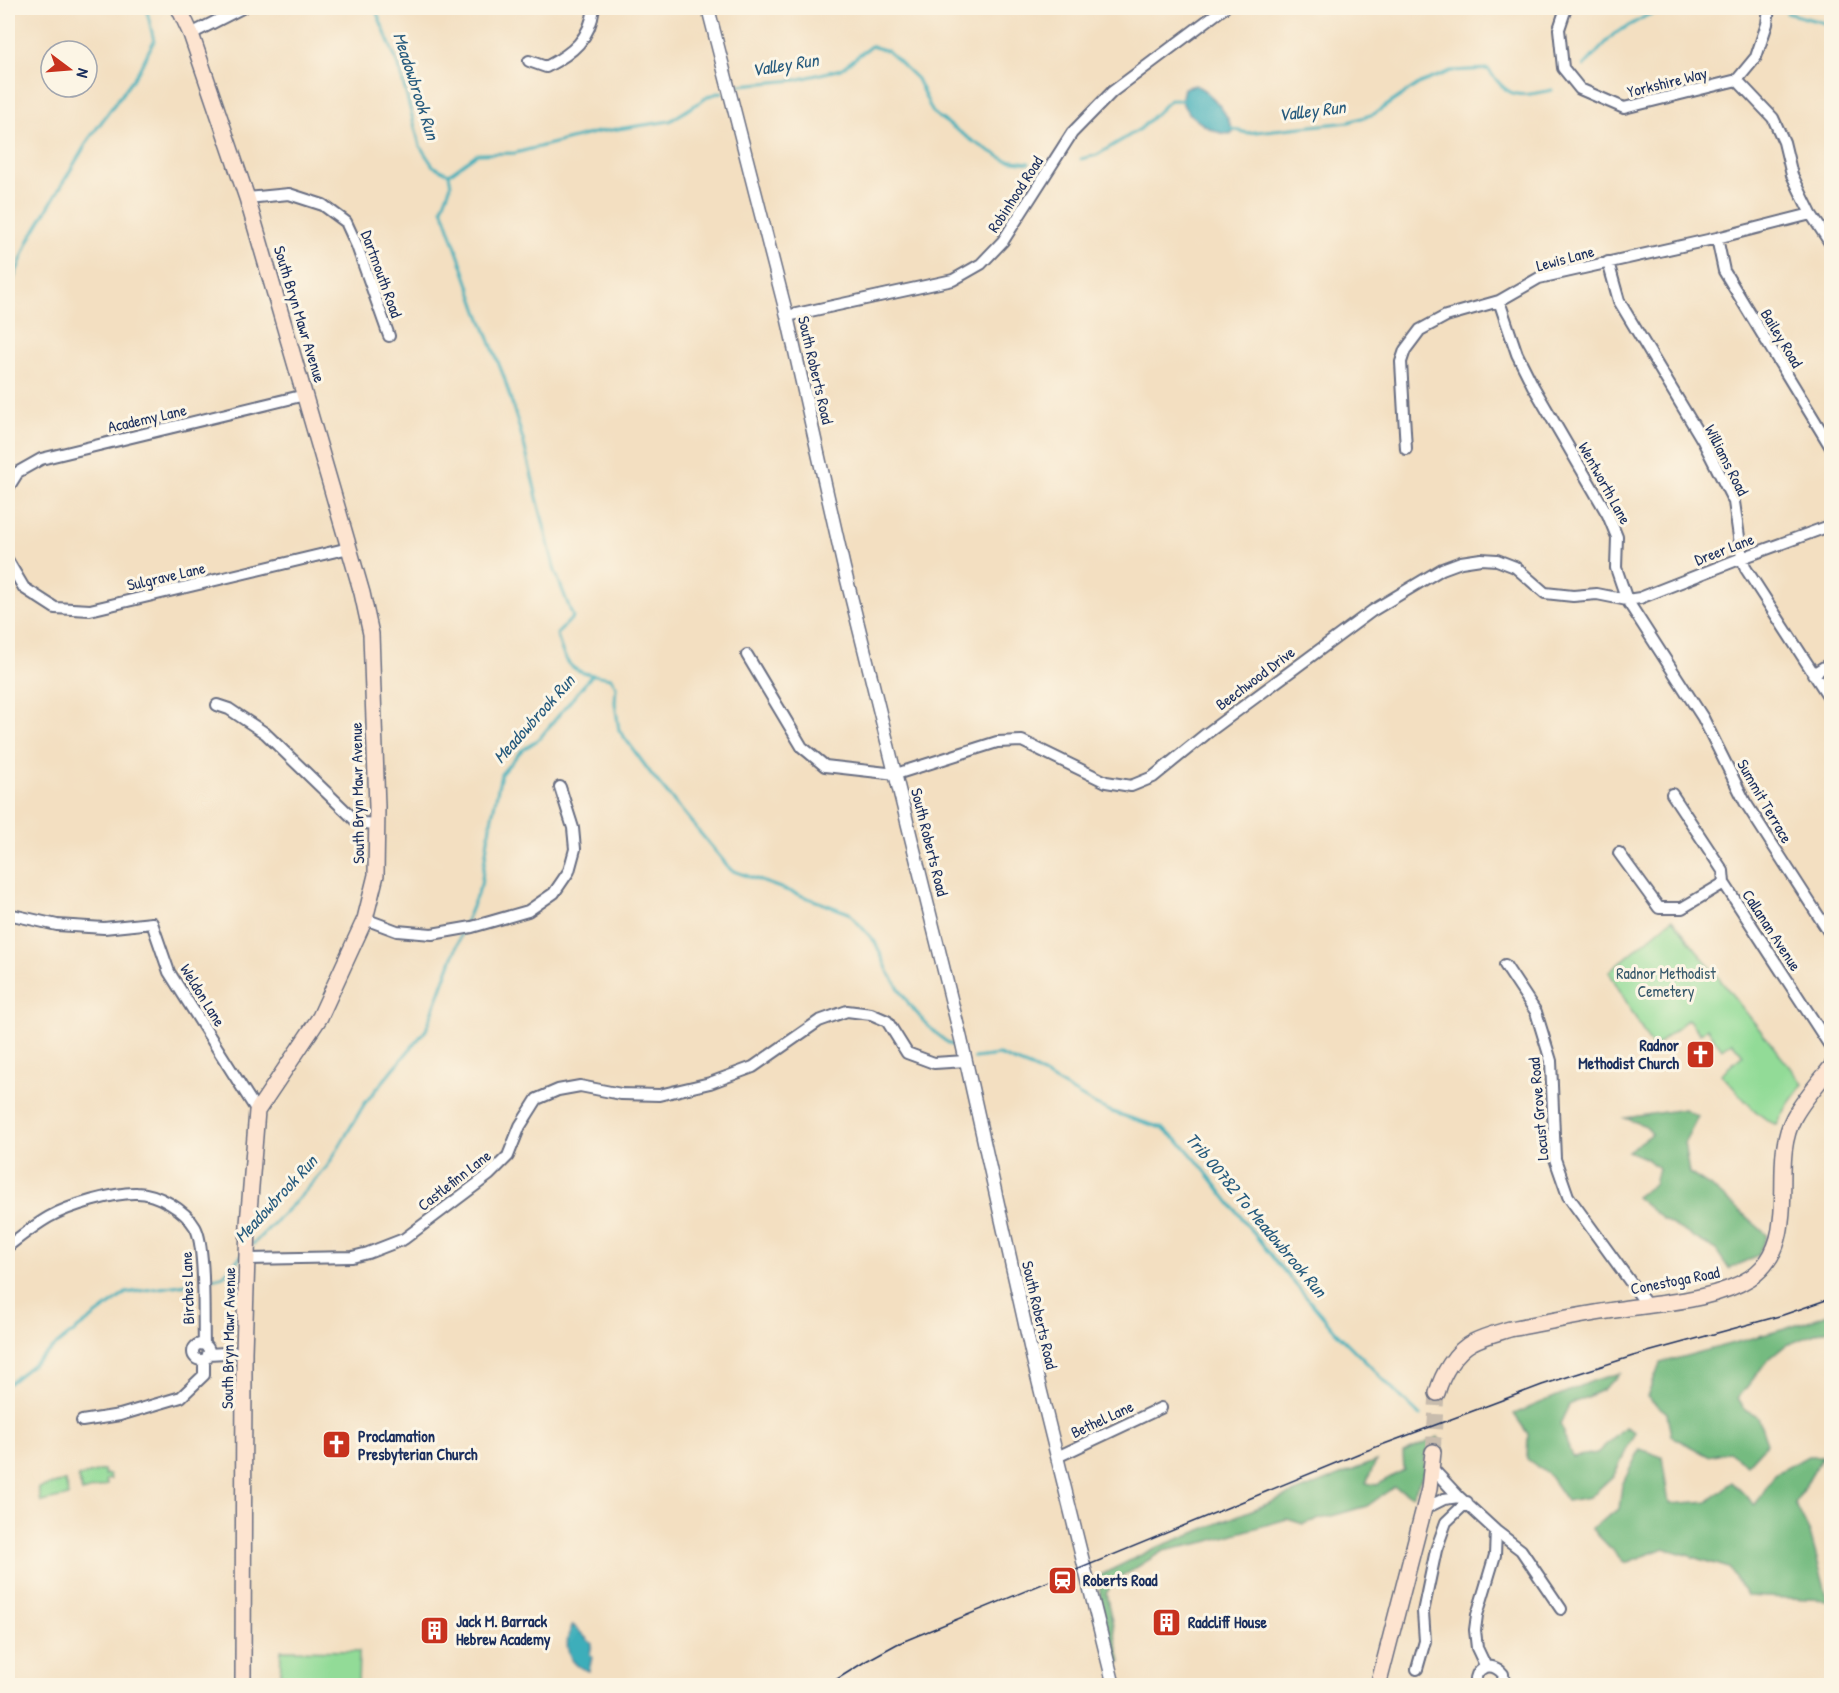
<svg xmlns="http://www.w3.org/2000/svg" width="1839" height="1693" viewBox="0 0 1839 1693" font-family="'Patrick Hand',sans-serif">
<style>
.green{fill:#92db97;stroke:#56857a;stroke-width:1.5}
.forest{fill:#75bb80;stroke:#48756f;stroke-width:1.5}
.water{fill:#3eaeba;stroke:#2c6e8c;stroke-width:1.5}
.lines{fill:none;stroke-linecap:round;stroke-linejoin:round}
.stream{stroke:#3eaeba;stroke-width:3}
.secondary-tunnel{stroke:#c8bcad;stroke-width:15;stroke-dasharray:15 8;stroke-linecap:butt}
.minor-casing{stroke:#676d81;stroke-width:14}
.tertiary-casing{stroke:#676d81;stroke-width:15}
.secondary-casing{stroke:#676d81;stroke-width:18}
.minor{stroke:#fff;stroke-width:10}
.tertiary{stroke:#fff;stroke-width:12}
.secondary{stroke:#fde4d0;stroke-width:15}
.tram{stroke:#1b2f5e;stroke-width:1.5}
.labels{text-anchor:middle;stroke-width:6;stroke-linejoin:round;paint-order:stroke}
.street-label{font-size:16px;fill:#1b2f5e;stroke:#fcf5e5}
.park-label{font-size:16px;fill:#395a6c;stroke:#fcf5e5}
.poi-label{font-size:16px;font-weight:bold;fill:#1b2f5e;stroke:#fcf5e5;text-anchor:start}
.water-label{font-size:18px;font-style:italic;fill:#275b7e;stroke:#fcf5e5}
</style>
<rect width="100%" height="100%" fill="#fcf5e5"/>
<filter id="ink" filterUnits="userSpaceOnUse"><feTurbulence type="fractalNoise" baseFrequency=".0167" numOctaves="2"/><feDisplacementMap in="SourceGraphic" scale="12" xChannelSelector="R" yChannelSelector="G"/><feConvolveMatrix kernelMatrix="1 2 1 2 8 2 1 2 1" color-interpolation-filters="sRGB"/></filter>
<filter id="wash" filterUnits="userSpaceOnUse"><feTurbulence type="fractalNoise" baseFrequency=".008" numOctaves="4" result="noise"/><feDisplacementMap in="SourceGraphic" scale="24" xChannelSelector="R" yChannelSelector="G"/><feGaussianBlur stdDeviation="1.35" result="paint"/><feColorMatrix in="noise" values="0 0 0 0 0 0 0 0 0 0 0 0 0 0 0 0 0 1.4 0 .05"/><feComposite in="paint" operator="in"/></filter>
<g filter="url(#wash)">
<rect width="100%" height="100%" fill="#f3dfc1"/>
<path class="green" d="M1672 919 1803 1084 1789 1103 1777 1125C1754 1116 1738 1091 1721 1074L1743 1055 1732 1042 1722 1049 1707 1028 1700 1034 1688 1019 1653 1048 1609 972Z
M104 1470 105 1475 109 1474 111 1479 106 1480 107 1485 82 1492 78 1477Z
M65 1481 69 1496 41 1502 38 1488Z
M281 1650 359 1651 358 1685H280Z"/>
<path class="forest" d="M1684 1109 1698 1116 1684 1143 1689 1173 1717 1191 1767 1235 1758 1255 1729 1269 1716 1250 1664 1220 1636 1197 1654 1184 1658 1168 1647 1159 1628 1151 1652 1134 1646 1126 1625 1118Z
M1831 1313V1328L1786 1345 1769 1359 1738 1398 1746 1411 1758 1417 1767 1443 1747 1465 1729 1452 1708 1456 1671 1436 1667 1413 1647 1397 1660 1363 1785 1329Z
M1621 1373 1602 1390 1569 1405 1560 1424 1572 1457 1597 1453 1625 1427 1635 1432 1614 1475 1590 1497 1567 1501 1549 1475 1527 1459 1528 1434 1514 1414 1595 1380Z
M1438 1437 1442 1445 1425 1453V1471L1412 1496 1394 1487 1367 1506 1303 1524 1287 1519 1206 1542 1163 1551 1113 1582 1106 1594 1121 1662 1117 1664 1100 1595 1099 1576 1153 1549 1376 1461 1366 1483 1376 1485 1404 1470 1403 1453Z
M1640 1449 1662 1457 1669 1504 1709 1501 1732 1482 1755 1505 1775 1474 1808 1456H1823L1795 1503 1810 1533 1828 1600 1747 1596 1729 1568 1664 1548 1625 1563 1591 1528 1619 1509 1622 1485Z"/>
<path class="water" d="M1195 85C1213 93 1229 115 1233 133 1218 138 1187 117 1182 102 1181 98 1183 93 1184 88Z
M573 1625 592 1644 590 1654 592 1657 589 1671C567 1665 562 1643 573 1625Z"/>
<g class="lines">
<path class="stream" d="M375 8 399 67 420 146 433 166 449 174 451 185 442 208 478 311 504 377 523 440 555 571 573 617 557 634C566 672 575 672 611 678L616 686 615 703 619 730 652 775 731 870 849 913 875 942 889 973 909 1004 927 1025 944 1040 955 1047
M1787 13 1832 25
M1584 66 1614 34 1648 15 1671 8
M740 85 796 80 841 69 871 46 888 51 917 79 933 113 974 142 1006 160 1029 163
M1229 128 1247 133 1349 122 1374 114 1420 83 1451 71 1488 69C1510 100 1517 97 1552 90
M1081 159 1097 155 1140 129 1170 100H1184
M449 174 477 154 515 153 598 132 670 121 709 96 722 92
M8 293 29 240 89 139 138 72 154 41 147 11 149 8
M464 926 481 885 490 826 501 774 521 751 539 739 592 675
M974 1058 999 1055 1034 1069 1094 1104 1112 1112 1162 1128 1184 1146 1198 1162 1272 1257 1336 1332 1420 1416
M253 1244 298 1199 327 1167 365 1103 426 1030 462 932
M210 1279 223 1276 242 1255
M8 1384 68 1336 126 1293 194 1283"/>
</g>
</g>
<g filter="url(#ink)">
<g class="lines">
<path class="secondary-tunnel" d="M1433 1452 1437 1393"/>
<defs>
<path id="minor" d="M1566 8 1559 29 1563 68 1580 89 1624 108 1737 80 1756 57 1767 24 1769 8
M191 34 242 8
M529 61 546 67C573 53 590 39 594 8
M1737 80 1773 118 1784 142 1792 175 1811 214 1832 246
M247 198 289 194 323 205 346 222 357 246 389 336
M1717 238 1724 271 1832 449
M1608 262 1619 301 1703 441 1734 502 1742 558 1746 569 1832 702
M1499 301 1517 354 1533 386 1608 515 1617 537 1616 568 1627 600 1703 718 1745 802 1832 937
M787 316 953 280 981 264 1003 241 1072 133 1112 92 1224 8
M1406 449 1401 362 1405 350 1420 330 1446 316 1499 301 1539 278 1717 238 1811 214
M8 488 18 472 41 459 305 395
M8 561 24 588 55 608 90 610 349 548
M747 655 802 747 825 766 896 774 997 742 1022 741 1106 782 1131 786 1153 777 1206 734 1372 611 1442 569 1461 562 1481 559 1497 560 1515 567 1545 593 1573 596 1597 594 1627 600 1640 598 1742 558 1832 525
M1813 674 1832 662
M217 705 229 709 265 733 355 820 363 823 377 824
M1672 794 1723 871 1724 883
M1619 853 1659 908H1682L1724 883 1832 1049
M8 914 57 925 104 928 152 923 169 972 257 1111
M365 919 397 931 432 934 472 927 528 911 554 893 569 871 575 849 573 828 560 787
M1505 965 1536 1012 1551 1061 1555 1159 1568 1196 1647 1305
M8 1246C21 1236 35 1225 49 1217 68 1206 115 1192 137 1193 157 1193 185 1210 195 1227 206 1245 203 1321 204 1345
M248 1259 352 1257 368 1253 404 1239 489 1175 508 1156 520 1126 537 1099 558 1090 580 1086 621 1094 659 1095 710 1083 753 1067 819 1021 847 1011 871 1014 887 1021 907 1053 934 1063 966 1061
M193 1352a8 8 0 1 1 16 0a8 8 0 1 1-16 0Z
M208 1354 244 1352
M82 1421 120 1415 181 1397 204 1375V1360
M1057 1457 1161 1408
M1432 1468 1459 1497 1496 1531 1521 1550 1561 1609
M1424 1509 1444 1499 1459 1497
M1486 1667 1477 1648 1475 1630 1477 1615 1495 1555 1496 1531
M1417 1669 1425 1641 1423 1612 1436 1550 1446 1522 1467 1502
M1476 1686C1473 1667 1491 1660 1503 1674L1504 1686"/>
<path id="tertiary" d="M708 8 787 316 844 568 961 1039 1033 1360 1114 1686"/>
<path id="secondary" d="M179 8 191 34 247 198 349 548 362 593 371 634 377 807 376 875 365 919 320 1017 257 1111 248 1224 244 1352 243 1686
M1437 1393C1442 1375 1455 1351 1473 1342 1484 1336 1497 1333 1510 1329 1547 1322 1584 1314 1622 1309 1661 1303 1716 1300 1750 1278 1771 1264 1779 1244 1781 1221 1786 1187 1777 1149 1794 1117 1804 1099 1819 1082 1832 1066
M1378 1686 1429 1489 1433 1452"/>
</defs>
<use href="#minor" class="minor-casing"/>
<use href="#tertiary" class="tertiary-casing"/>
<use href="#secondary" class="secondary-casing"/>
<use href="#minor" class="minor"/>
<use href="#tertiary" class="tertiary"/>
<use href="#secondary" class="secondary"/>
<path class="tram" d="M826 1686 866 1661 897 1644 1360 1453 1489 1405 1542 1385 1633 1356 1783 1315 1832 1298"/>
</g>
</g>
<defs>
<symbol id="church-square" viewBox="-11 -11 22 22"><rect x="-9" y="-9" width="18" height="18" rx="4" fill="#c8321e" stroke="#fcf5e5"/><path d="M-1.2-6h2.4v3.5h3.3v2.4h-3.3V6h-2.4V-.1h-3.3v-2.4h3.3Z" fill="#fff"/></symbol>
<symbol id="station-square" viewBox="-11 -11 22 22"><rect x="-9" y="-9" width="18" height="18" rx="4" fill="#c8321e" stroke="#fcf5e5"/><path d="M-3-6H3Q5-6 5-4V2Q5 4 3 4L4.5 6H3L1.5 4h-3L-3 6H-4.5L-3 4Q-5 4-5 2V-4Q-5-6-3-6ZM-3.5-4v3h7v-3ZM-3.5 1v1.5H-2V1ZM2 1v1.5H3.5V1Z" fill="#fff"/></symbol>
<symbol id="building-square" viewBox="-11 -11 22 22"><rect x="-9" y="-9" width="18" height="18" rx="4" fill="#c8321e" stroke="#fcf5e5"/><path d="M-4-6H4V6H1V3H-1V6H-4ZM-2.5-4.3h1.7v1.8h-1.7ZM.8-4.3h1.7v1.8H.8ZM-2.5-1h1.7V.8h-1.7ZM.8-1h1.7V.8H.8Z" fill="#fff"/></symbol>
</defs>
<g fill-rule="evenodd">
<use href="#church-square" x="1684" y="1038" width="33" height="33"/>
<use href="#church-square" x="320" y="1428" width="33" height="33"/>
<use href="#station-square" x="1046" y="1564" width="33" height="33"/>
<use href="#building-square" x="1150" y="1606" width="33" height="33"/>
<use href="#building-square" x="418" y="1614" width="33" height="33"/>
</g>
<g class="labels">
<g class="street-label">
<text transform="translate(1667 82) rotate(-14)" y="6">Yorkshire Way</text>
<text transform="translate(1015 194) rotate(-57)" y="6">Robinhood Road</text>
<text transform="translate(1565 258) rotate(-15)" y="6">Lewis Lane</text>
<text transform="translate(382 274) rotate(70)" y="6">Dartmouth Road</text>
<text transform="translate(300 314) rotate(73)" y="6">South Bryn Mawr Avenue</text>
<text transform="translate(1782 338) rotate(59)" y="6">Bailey Road</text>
<text transform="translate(816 370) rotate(77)" y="6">South Roberts Road</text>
<text transform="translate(147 418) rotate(-13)" y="6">Academy Lane</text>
<text transform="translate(1727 460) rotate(63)" y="6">Williams Road</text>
<text transform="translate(1605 483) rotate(61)" y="6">Wentworth Lane</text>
<text transform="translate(1724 549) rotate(-21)" y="6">Dreer Lane</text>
<text transform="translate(166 576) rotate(-13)" y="6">Sulgrave Lane</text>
<text transform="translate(1255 678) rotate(-37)" y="6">Beechwood Drive</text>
<text transform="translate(357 793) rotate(-91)" y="6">South Bryn Mawr Avenue</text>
<text transform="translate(1765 801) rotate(60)" y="6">Summit Terrace</text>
<text transform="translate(930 842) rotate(76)" y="6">South Roberts Road</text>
<text transform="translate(1772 930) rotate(57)" y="6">Callanan Avenue</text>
<text transform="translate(203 995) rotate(58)" y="6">Weldon Lane</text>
<text transform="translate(1538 1109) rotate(-95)" y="6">Locust Grove Road</text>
<text transform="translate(454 1180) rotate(-38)" y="6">Castlefinn Lane</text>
<text transform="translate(1675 1280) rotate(-11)" y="6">Conestoga Road</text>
<text transform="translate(187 1288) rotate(-92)" y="6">Birches Lane</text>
<text transform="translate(1040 1315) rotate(77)" y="6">South Roberts Road</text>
<text transform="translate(228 1338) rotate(-89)" y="6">South Bryn Mawr Avenue</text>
<text transform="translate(1102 1419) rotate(-25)" y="6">Bethel Lane</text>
</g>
<g class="park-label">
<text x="1666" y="979">Radnor Methodist<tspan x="1666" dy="18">Cemetery</tspan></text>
</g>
<g class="poi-label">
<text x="1679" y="1051" text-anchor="end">Radnor<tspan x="1679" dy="18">Methodist Church</tspan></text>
<text x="358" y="1442">Proclamation<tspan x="358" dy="18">Presbyterian Church</tspan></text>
<text x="1083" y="1586">Roberts Road</text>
<text x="456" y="1627">Jack M. Barrack<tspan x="456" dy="18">Hebrew Academy</tspan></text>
<text x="1188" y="1628">Radcliff House</text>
</g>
<g class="water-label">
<text transform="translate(785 65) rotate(-9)" y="6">Valley Run</text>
<text transform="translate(416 86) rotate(72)" y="6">Meadowbrook Run</text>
<text transform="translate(1312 111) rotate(-7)" y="6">Valley Run</text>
<text transform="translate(534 719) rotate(-48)" y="6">Meadowbrook Run</text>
<text transform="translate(276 1199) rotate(-47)" y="6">Meadowbrook Run</text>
<text transform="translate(1256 1215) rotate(50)" y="6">Trib 00782 To Meadowbrook Run</text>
</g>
</g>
<rect width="1839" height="1693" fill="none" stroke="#fcf5e5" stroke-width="30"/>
<g transform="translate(69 69) rotate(106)"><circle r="28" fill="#fcf5e5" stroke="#a2a6af" stroke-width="1.5"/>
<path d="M0-4.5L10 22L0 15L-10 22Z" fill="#c8321e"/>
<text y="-9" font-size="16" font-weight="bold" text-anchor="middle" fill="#1b2f5e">N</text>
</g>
</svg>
